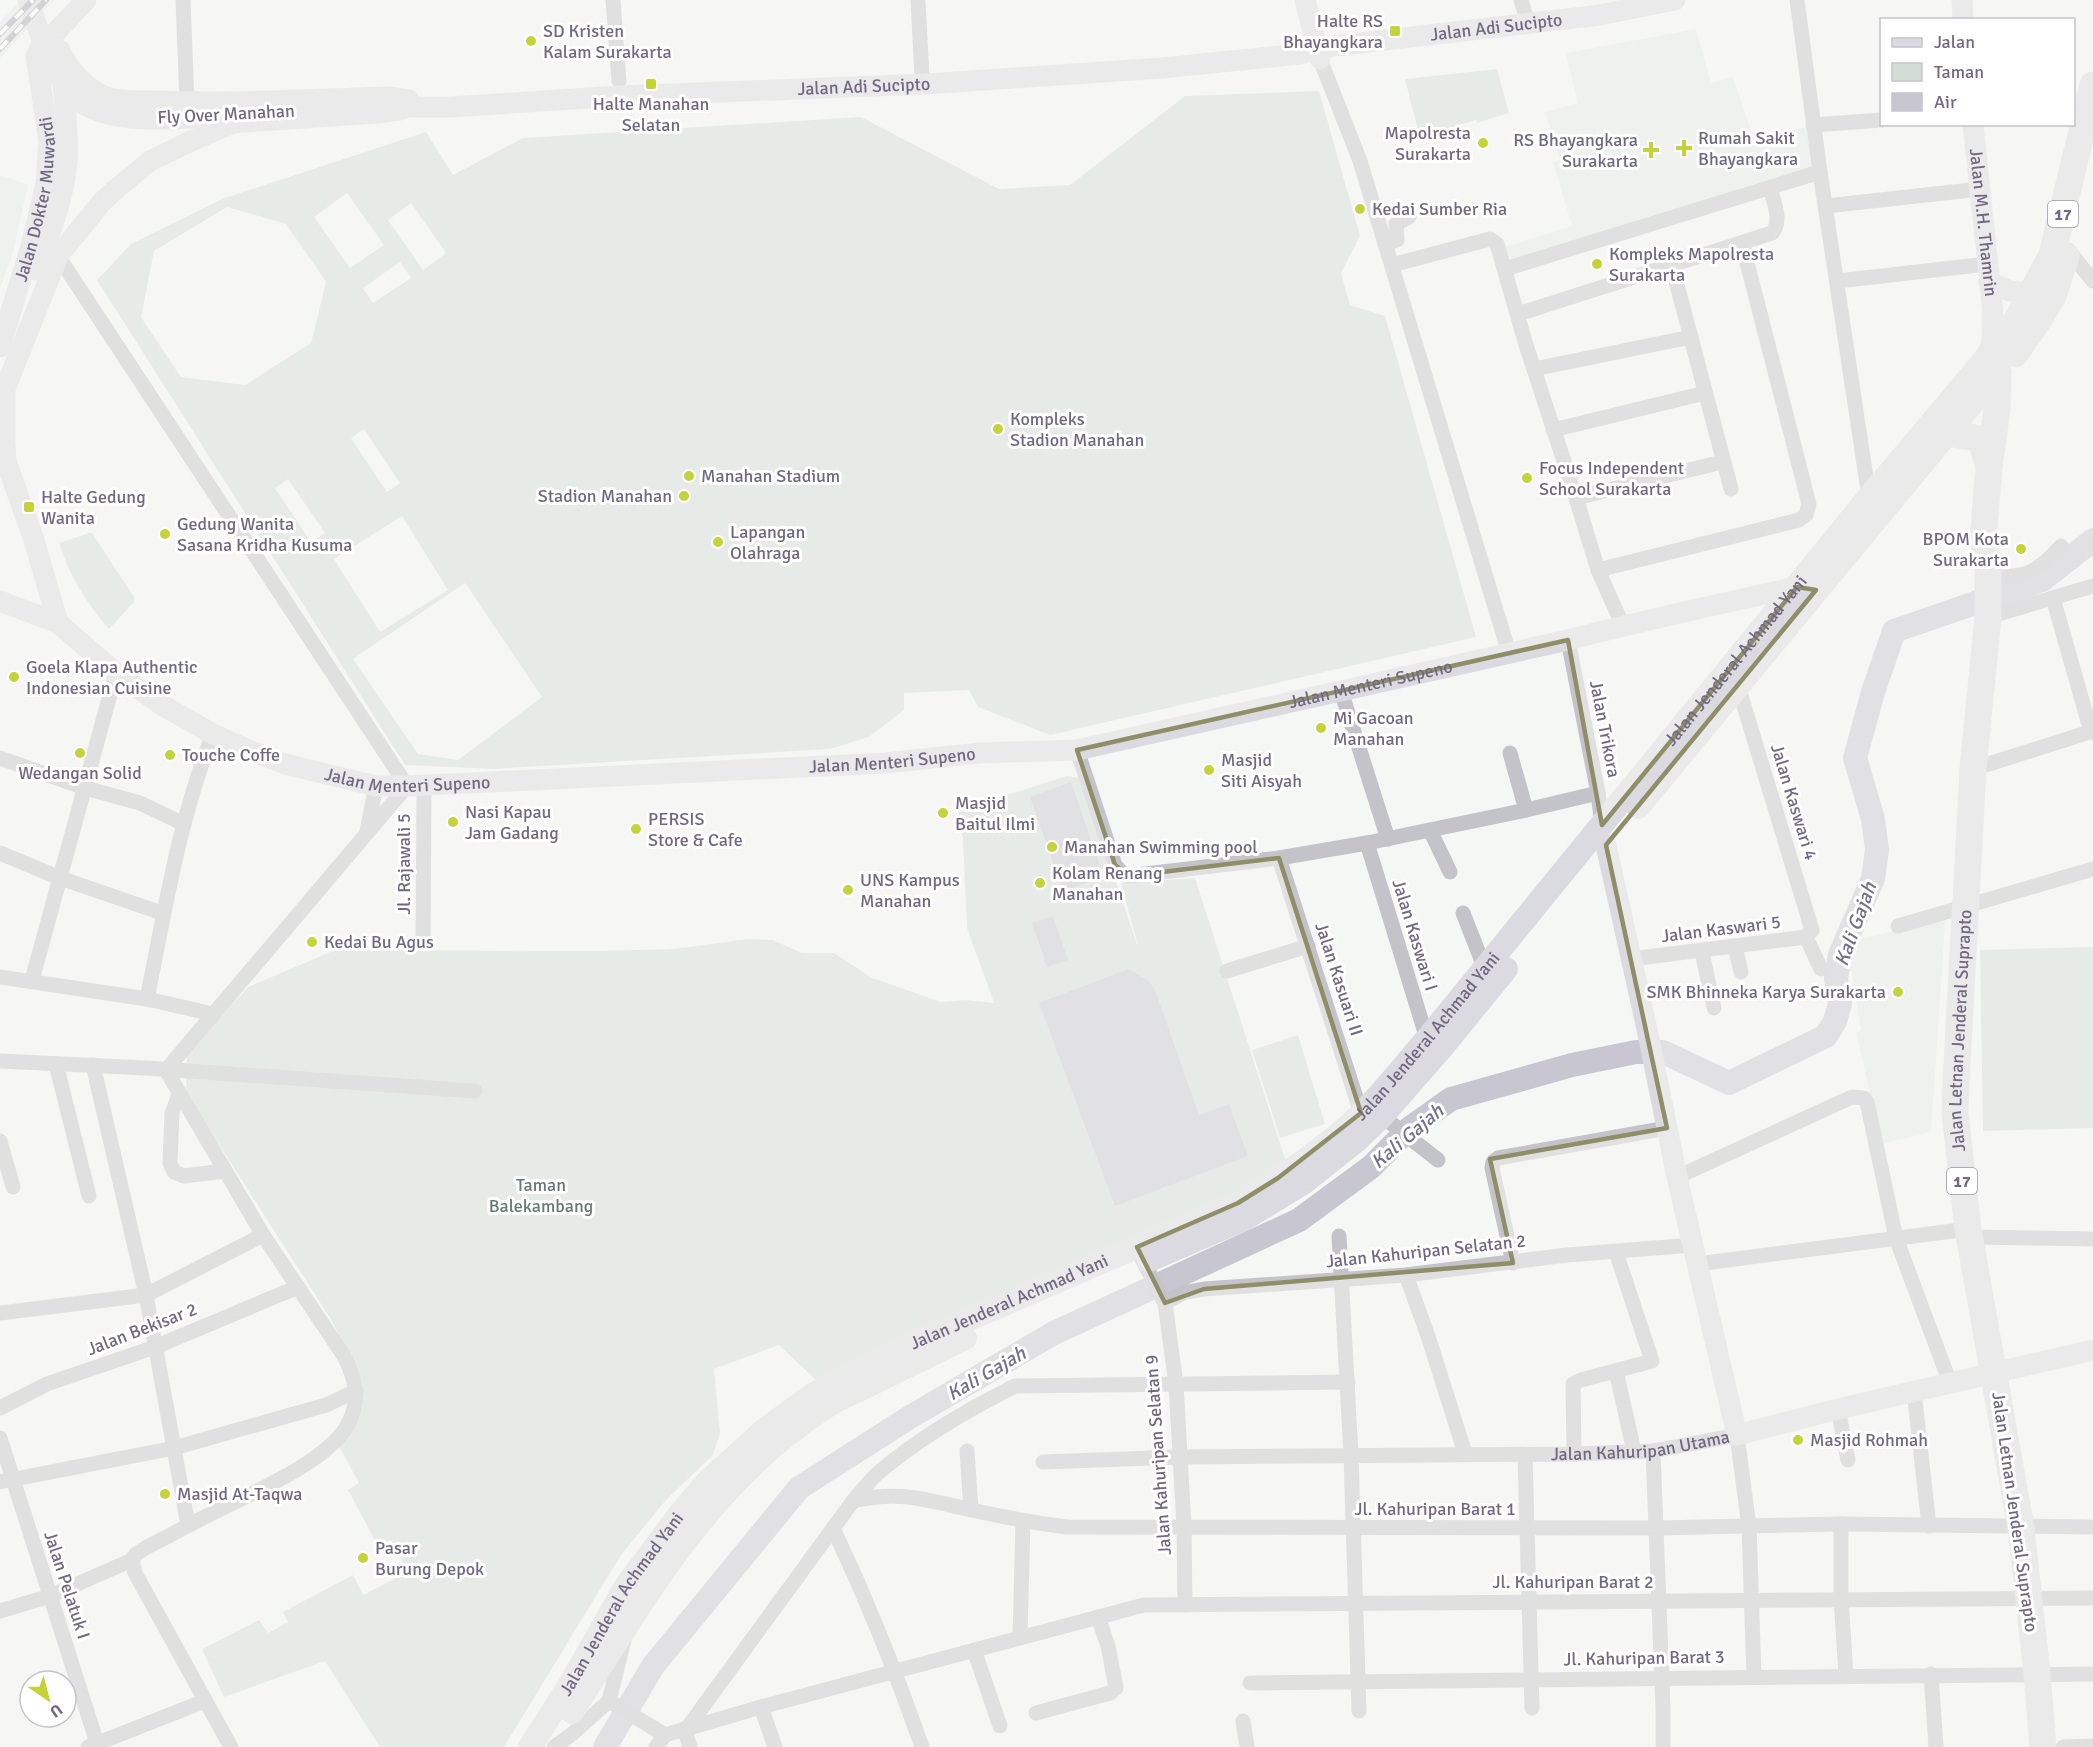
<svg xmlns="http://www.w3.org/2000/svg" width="2093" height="1747" viewBox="0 0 2093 1747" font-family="Signika,sans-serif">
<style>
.built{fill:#e6e8e8}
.green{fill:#d4dcd8;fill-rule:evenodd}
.water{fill:#c8c6d1}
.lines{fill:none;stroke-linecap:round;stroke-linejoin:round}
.river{stroke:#c8c6d1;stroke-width:24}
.street{stroke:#c5c3ca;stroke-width:15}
.secondary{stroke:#dcdae1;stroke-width:21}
.primary{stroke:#dcdae1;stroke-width:24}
.highway{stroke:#dcdae1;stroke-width:27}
.rail-casing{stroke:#a9a6b0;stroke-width:6}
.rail{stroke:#fff;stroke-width:4;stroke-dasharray:11;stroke-linecap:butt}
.marked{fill:none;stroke:#8e8e69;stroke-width:4.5;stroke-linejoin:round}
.poi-dot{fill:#c4d339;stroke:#fff;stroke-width:2}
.labels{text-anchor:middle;stroke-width:6;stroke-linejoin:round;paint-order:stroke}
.shield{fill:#fff;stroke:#9c96a8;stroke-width:1.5}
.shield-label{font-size:16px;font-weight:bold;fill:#716983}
.poi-label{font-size:18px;fill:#716983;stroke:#fff;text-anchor:start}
.street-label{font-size:18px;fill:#716983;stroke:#fff}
.park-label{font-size:18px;fill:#677a74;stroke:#fff}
.water-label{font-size:20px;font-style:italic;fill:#73708c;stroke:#fff}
</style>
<rect width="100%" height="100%" fill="#f5f7f4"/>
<path class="built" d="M21 0H54L0 58V22Z
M1696 29 1711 83 1733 77 1753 137 1808 127 1813 167 1510 263 1505 247 1572 226 1553 162 1560 159 1545 112 1578 103 1566 53Z
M0 175 28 185 12 256 0 288Z
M1946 911 1931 1132 1882 1144 1856 1033 1861 1030 1848 953 1853 941 1893 931Z"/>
<path class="green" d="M1497 69 1509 113 1477 123 1476 120 1455 126V128L1420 138 1405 79Z
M1319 91 1360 236 1341 273 1350 305 1385 316 1476 637 1050 735 978 707 969 690 904 693V710L869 737 830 749 492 769 405 765 97 280 131 244 222 199 426 132 453 175 523 138 861 117 999 189 1070 185 1185 96ZM347 193 384 245 350 268 314 217ZM411 203 446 253 423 270 388 220ZM227 207 286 224 326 282 311 343 245 385 181 377 141 317 154 251ZM400 262 411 278 373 303 363 288ZM364 429 400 483 387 492 351 438ZM288 479 325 533 311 542 275 488ZM402 516 448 590 380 632 334 559ZM465 583 542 697 458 760 418 754 353 659Z
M89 533H92L134 597V602L109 629C87 604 69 575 59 543Z
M1067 776 1081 778 1139 950 1121 883 1195 878 1286 1162 1267 1176 1173 1223 817 1381 779 1345 714 1369 720 1433 713 1455 666 1500 621 1555 504 1747H380L325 1661 224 1697 202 1649 259 1620 268 1633 288 1622 283 1612 353 1575 363 1595 408 1572 391 1540 378 1546 348 1490 359 1483 339 1446 361 1381 332 1321 186 1093 187 1053 248 987 335 950 597 951 674 949 748 939 773 940 802 953H834L872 978 941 1002 965 1000 994 1003 967 928 963 839 958 810Z
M2093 947V1128L1983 1131 1980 950Z
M1298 1035 1325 1124 1280 1138 1252 1050Z"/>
<path class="water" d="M1071 782 1104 877 1063 891 1030 797Z
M1053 916 1068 960 1047 967 1032 923Z
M1128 969 1148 980 1155 990 1199 1115 1229 1104 1248 1156 1115 1206 1039 1003Z"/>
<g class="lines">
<path class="river" d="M605 1747 653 1666 799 1488 910 1417 1054 1333 1299 1220 1371 1167 1410 1128 1451 1099 1572 1065 1636 1052H1663L1729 1083 1826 1036 1835 1021 1840 1004 1836 979 1840 954 1873 879 1877 850 1873 819 1855 758 1873 692 1894 631 2042 580 2093 540"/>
<g class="street">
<path d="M183 0 187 102"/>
<path d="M613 0 619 81"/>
<path d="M918 0 922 77"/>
<path d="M1521 0 1528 23"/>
<path d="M1797 0 1820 172 1869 497"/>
<path d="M1320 59 1360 161 1509 653"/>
<path d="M1813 125 1882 120"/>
<path d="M1826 206 1980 189"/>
<path d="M1385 244 1397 240 1396 224 1409 217 1410 214"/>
<path d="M2068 250 2093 281"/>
<path d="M58 256 407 786 166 1070"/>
<path d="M1392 265 1490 239 1497 244 1526 345 1576 498 1598 570 1623 626"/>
<path d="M1672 266 1731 489"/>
<path d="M1505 269 1820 172"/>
<path d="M1838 281 1987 264"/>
<path d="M1518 314 1772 233C1783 221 1773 201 1770 187"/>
<path d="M1534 369 1691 337"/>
<path d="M1553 430 1705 393"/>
<path d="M1576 498 1722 462"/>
<path d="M1598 570 1799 520 1806 515 1809 504 1742 243"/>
<path d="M1988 577C2025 578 2036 574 2061 546"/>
<path d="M2053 598 2091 732"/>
<path d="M1988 617 2093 586"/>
<path d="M1568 640 1598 793 1602 825"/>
<path d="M1341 691 1388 839"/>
<path d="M1077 750 1115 865 1122 873 1129 876 1279 858 1367 843 1526 810 1598 793"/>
<path d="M1510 753 1526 810"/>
<path d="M0 758 85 788 140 803 184 824"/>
<path d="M1973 769 2093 731"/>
<path d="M1430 830 1450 872"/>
<path d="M367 831 376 786"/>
<path d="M1367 843 1427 1039"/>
<path d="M0 853 60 878 162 913"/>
<path d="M1279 858 1361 1113"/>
<path d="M1463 913 1485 969"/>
<path d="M1898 926 2093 869"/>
<path d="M1806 937 1821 969"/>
<path d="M423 943 424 785"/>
<path d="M1735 947 1741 972"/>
<path d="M1702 952 1714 1008"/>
<path d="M1631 959 1806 937 1812 930 1738 686"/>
<path d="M1227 971 1308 946"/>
<path d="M0 977 147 999 213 1014"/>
<path d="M32 980 116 673"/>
<path d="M147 999C165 910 179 819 213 734"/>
<path d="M0 1061 146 1068 475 1091"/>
<path d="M56 1064 89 1196"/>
<path d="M93 1065 146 1295 188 1525"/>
<path d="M166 1070 263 1235 344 1356C356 1380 361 1401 347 1426 326 1462 254 1492 217 1511 194 1522 171 1535 147 1547L136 1554 132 1560 135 1573 231 1747"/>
<path d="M179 1095 172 1113 170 1163 174 1172 184 1176 225 1171"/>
<path d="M1382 1116 1438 1160"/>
<path d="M0 1141 13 1187"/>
<path d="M1677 1177 1852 1097 1864 1098 1867 1102 1896 1238 1950 1383"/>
<path d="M1339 1236 1351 1455 1359 1711"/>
<path d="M1969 1237 2093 1239"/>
<path d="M1140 1255 1165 1303 1176 1384 1184 1527 1185 1605"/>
<path d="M1513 1263 1492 1168 1493 1162 1498 1158 1667 1128"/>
<path d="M1697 1264 1968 1229"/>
<path d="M1406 1275 1429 1339 1465 1453"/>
<path d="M1165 1303 1183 1293 1204 1289 1406 1275 1567 1255 1693 1245"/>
<path d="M0 1313 146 1295 263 1235"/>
<path d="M1616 1371 1634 1451"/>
<path d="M1914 1391 1929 1526"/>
<path d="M0 1408 47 1384 155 1347 298 1287"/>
<path d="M1838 1409 1848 1460"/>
<path d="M0 1438 97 1743"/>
<path d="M967 1451 971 1510"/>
<path d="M1653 1451 1663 1708V1747"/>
<path d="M1574 1454 1573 1384 1581 1380 1652 1361 1616 1252"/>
<path d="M1525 1455 1532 1708"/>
<path id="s1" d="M1043 1462 1179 1457 1574 1454 1653 1451 1737 1435 1749 1527 1754 1676"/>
<path d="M0 1482 174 1448 326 1405 356 1391"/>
<path d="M853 1501C901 1490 926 1500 972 1510 1003 1517 1035 1523 1067 1527L1657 1528 1841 1524 2093 1527"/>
<path d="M1841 1524V1599L1846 1675"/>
<path d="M833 1528C867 1600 896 1672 922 1747"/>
<path d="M0 1611 50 1596 132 1560"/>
<path d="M1020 1637 1023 1521"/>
<path d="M974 1650 1000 1726"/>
<path d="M1931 1674 1936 1747"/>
<path d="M1250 1683 2093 1674"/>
<path d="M609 1701 665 1735 656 1747"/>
<path d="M761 1707 775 1747"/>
<path d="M1036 1713 1110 1693 1116 1688 1108 1646 1098 1617"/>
<path d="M1243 1721 1247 1747"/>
<path d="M665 1735 761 1707 1144 1605 2093 1598"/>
<path d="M88 1747 205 1701"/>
<path d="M554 1747 572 1734 609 1701 624 1640"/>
<path d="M690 1747 685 1731 853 1501C861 1492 869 1481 878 1473 919 1438 967 1410 1015 1386L1348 1382"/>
<path d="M2063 1747 2093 1746"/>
</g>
<g class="secondary">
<path d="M28 0C38 28 52 75 73 96 108 131 197 117 243 114"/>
<path d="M1305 0 1320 59"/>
<path d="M1962 0 1963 20"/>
<path d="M60 50C68 68 83 86 102 95 120 103 142 100 161 101 237 104 313 99 389 97L409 100"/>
<path id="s2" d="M1973 124 1992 303 1993 320 1991 352"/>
<path d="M37 270C49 235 64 199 67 162 69 136 65 109 63 83"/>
<path d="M1989 282 2010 291 2031 293"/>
<path id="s3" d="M0 347 31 246 46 184 49 142 36 56 39 50 86 0"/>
<path id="s4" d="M0 601 58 623 116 673 160 704 213 734 249 750 285 764 376 786H407L885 763 980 753 1077 750 1568 640C1644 620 1720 604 1797 587L1804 588"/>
<path id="s5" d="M58 623 34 540 6 461 5 442V389L58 256 102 202 116 189 150 161 189 142 233 123 377 113 400 110 408 107H450L620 96 925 84 1162 68 1300 54 1317 48 1600 15 1675 0"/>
<path d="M1606 845 1647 1029 1677 1177 1737 1435 1838 1409 2093 1350"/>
</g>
<g class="primary">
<path d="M1638 807 1998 372"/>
<path d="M1149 1260 1244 1219 1303 1183 1357 1140 1382 1116 1444 1045 1506 969"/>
<path d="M572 1712C644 1599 710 1481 826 1407 838 1398 853 1393 867 1386 899 1370 932 1354 965 1338"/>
<path id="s6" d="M530 1747 572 1681 626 1586 679 1515 707 1482 763 1431 811 1396 877 1359 1238 1203C1281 1177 1326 1149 1362 1113 1385 1090 1405 1064 1427 1039L1869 497 1991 352"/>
</g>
<g class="highway">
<path d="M2015 354 2038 321 2053 296 2066 256"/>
<path d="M1948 433 1976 438 1982 444 1989 466"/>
<path id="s7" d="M2043 1747 2037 1673 2021 1528 1968 1229 1955 1113 1956 1083 1973 769 1988 617V561L1983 541 1989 466 1997 410 1998 372 1991 352 2009 335 2052 255 2093 85"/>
</g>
<defs>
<path id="rail" d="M0 34 33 0
M0 49 46 0"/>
</defs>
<use href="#rail" class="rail-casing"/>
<use href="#rail" class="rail"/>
</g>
<path d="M0 0H2093V1747H0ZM1797 587 1816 590 1606 845 1667 1128 1490 1159 1513 1263 1204 1289 1165 1303 1137 1247 1238 1203 1278 1178 1361 1113 1279 858 1129 876 1115 865 1077 750 1568 640 1602 825Z" fill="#f5f7f4" fill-opacity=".55" fill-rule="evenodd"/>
<path class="marked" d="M1797 587 1816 590 1606 845 1667 1128 1490 1159 1513 1263 1204 1289 1165 1303 1137 1247 1238 1203 1278 1178 1361 1113 1279 858 1129 876 1115 865 1077 750 1568 640 1602 825Z"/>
<g class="poi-dot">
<rect x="1389" y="25" width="12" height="12" rx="3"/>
<circle cx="531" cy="41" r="6"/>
<rect x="645" y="78" width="12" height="12" rx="3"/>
<circle cx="1483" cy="143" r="6"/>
<path d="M1681 139h6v6h6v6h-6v6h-6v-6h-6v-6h6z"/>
<path d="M1648 141h6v6h6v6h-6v6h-6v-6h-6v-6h6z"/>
<circle cx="1360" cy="209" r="6"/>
<circle cx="1597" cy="264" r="6"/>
<circle cx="998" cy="429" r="6"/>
<circle cx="689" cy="476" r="6"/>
<circle cx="1527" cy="478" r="6"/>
<circle cx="684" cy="496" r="6"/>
<rect x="23" y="501" width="12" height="12" rx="3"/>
<circle cx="165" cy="534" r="6"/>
<circle cx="718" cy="542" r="6"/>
<circle cx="2021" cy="549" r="6"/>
<circle cx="14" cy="677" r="6"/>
<circle cx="1321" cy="728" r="6"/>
<circle cx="80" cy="753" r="6"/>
<circle cx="170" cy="755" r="6"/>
<circle cx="1209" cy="770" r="6"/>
<circle cx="943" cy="813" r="6"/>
<circle cx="453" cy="822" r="6"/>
<circle cx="636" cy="829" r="6"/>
<circle cx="1052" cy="847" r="6"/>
<circle cx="1040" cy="883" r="6"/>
<circle cx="848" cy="890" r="6"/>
<circle cx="312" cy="942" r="6"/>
<circle cx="1898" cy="992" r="6"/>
<circle cx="1798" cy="1440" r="6"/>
<circle cx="165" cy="1494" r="6"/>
<circle cx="363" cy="1558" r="6"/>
</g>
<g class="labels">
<g class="shield">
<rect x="2048" y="201" width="30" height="26" rx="4.5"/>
<rect x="1947" y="1168" width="30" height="26" rx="4.5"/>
</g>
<g class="shield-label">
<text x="2063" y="220">17</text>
<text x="1962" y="1187">17</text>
</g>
<g class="poi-label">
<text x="1383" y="27" text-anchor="end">Halte RS<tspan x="1383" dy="21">Bhayangkara</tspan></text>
<text x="543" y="37">SD Kristen<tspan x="543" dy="21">Kalam Surakarta</tspan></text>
<text x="651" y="110" text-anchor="middle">Halte Manahan<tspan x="651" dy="21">Selatan</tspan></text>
<text x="1471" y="139" text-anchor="end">Mapolresta<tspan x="1471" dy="21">Surakarta</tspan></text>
<text x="1698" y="144">Rumah Sakit<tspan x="1698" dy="21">Bhayangkara</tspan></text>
<text x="1638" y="146" text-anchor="end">RS Bhayangkara<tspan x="1638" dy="21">Surakarta</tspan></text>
<text x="1372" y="215">Kedai Sumber Ria</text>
<text x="1609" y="260">Kompleks Mapolresta<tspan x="1609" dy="21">Surakarta</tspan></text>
<text x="1010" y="425">Kompleks<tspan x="1010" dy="21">Stadion Manahan</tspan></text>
<text x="1539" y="474">Focus Independent<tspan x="1539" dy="21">School Surakarta</tspan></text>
<text x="701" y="482">Manahan Stadium</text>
<text x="672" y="502" text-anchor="end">Stadion Manahan</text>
<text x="41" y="503">Halte Gedung<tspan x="41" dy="21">Wanita</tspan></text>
<text x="177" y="530">Gedung Wanita<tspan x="177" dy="21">Sasana Kridha Kusuma</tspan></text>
<text x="730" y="538">Lapangan<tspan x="730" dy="21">Olahraga</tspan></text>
<text x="2009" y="545" text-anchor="end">BPOM Kota<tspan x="2009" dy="21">Surakarta</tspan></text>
<text x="26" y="673">Goela Klapa Authentic<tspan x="26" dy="21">Indonesian Cuisine</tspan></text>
<text x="1333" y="724">Mi Gacoan<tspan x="1333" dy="21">Manahan</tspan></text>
<text x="182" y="761">Touche Coffe</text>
<text x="1221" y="766">Masjid<tspan x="1221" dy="21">Siti Aisyah</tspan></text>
<text x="80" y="779" text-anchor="middle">Wedangan Solid</text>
<text x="955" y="809">Masjid<tspan x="955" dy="21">Baitul Ilmi</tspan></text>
<text x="465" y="818">Nasi Kapau<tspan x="465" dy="21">Jam Gadang</tspan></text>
<text x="648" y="825">PERSIS<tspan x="648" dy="21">Store &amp; Cafe</tspan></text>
<text x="1064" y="853">Manahan Swimming pool</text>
<text x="1052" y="879">Kolam Renang<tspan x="1052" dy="21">Manahan</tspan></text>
<text x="860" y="886">UNS Kampus<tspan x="860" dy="21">Manahan</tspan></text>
<text x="324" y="948">Kedai Bu Agus</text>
<text x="1886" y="998" text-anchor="end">SMK Bhinneka Karya Surakarta</text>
<text x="1810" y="1446">Masjid Rohmah</text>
<text x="177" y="1500">Masjid At-Taqwa</text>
<text x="375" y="1554">Pasar<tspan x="375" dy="21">Burung Depok</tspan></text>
</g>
<g class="street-label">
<text dy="6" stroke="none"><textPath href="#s5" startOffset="1878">Jalan Adi Sucipto</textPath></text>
<text dy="6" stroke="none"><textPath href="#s5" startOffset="1242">Jalan Adi Sucipto</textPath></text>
<text transform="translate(226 114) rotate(-3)" y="6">Fly Over Manahan</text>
<text dy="6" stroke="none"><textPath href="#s3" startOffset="153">Jalan Dokter Muwardi</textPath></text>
<text dy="6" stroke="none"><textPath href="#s2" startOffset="99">Jalan M.H. Thamrin</textPath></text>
<text dy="6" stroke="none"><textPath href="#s6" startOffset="1664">Jalan Jenderal Achmad Yani</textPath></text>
<text dy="6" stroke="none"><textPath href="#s4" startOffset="1428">Jalan Menteri Supeno</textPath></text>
<text transform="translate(1605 729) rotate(79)" y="6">Jalan Trikora</text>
<text dy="6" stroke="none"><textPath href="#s4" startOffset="942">Jalan Menteri Supeno</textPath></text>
<text dy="6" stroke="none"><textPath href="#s4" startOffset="456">Jalan Menteri Supeno</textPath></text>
<text transform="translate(1794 802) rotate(73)" y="6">Jalan Kaswari 4</text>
<text transform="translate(404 864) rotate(-90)" y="6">Jl. Rajawali 5</text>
<text transform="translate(1721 929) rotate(-7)" y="6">Jalan Kaswari 5</text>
<text transform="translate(1415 935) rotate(73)" y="6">Jalan Kaswari I</text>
<text transform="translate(1339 979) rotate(72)" y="6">Jalan Kasuari II</text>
<text dy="6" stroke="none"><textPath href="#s7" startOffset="723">Jalan Letnan Jenderal Suprapto</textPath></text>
<text dy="6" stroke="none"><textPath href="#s6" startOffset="1178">Jalan Jenderal Achmad Yani</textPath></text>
<text transform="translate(1426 1251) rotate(-6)" y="6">Jalan Kahuripan Selatan 2</text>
<text dy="6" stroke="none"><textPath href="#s6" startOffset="674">Jalan Jenderal Achmad Yani</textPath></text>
<text transform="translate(142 1329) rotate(-21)" y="6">Jalan Bekisar 2</text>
<text dy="6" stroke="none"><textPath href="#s1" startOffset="598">Jalan Kahuripan Utama</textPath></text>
<text transform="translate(1158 1455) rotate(-94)" y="6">Jalan Kahuripan Selatan 9</text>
<text x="1435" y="1515">Jl. Kahuripan Barat 1</text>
<text transform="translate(2015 1512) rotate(82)" y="6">Jalan Letnan Jenderal Suprapto</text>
<text x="1573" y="1588">Jl. Kahuripan Barat 2</text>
<text transform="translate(67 1585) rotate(72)" y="6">Jalan Pelatuk I</text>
<text dy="6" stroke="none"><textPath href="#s6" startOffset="170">Jalan Jenderal Achmad Yani</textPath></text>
<text transform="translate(1644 1658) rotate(-1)" y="6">Jl. Kahuripan Barat 3</text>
</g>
<g class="park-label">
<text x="541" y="1191">Taman<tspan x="541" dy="21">Balekambang</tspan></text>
</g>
<g class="water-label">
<text transform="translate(1855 924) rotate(-70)" y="7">Kali Gajah</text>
<text transform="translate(1407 1136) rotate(-40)" y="7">Kali Gajah</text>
<text transform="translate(986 1373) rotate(-30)" y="7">Kali Gajah</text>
</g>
</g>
<rect x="1880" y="18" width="195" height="108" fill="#ffffff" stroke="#c6c3cd" stroke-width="1.5"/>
<rect x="1892" y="38" width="30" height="9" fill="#dcdae1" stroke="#c6c3cd" stroke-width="1.5"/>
<text x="1934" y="48" font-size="18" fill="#716983">Jalan</text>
<rect x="1892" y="63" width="30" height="18" fill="#d4dcd8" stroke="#c6c3cd" stroke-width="1.5"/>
<text x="1934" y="78" font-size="18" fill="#716983">Taman</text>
<rect x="1892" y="93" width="30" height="18" fill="#c8c6d1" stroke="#c6c3cd" stroke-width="1.5"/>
<text x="1934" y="108" font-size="18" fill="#716983">Air</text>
<g transform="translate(48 1699) rotate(145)"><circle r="28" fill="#ffffff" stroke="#c6c3cd" stroke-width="1.5"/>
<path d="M0-4.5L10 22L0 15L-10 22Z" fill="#c4d339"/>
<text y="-9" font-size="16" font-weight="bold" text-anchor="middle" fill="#716983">U</text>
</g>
</svg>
